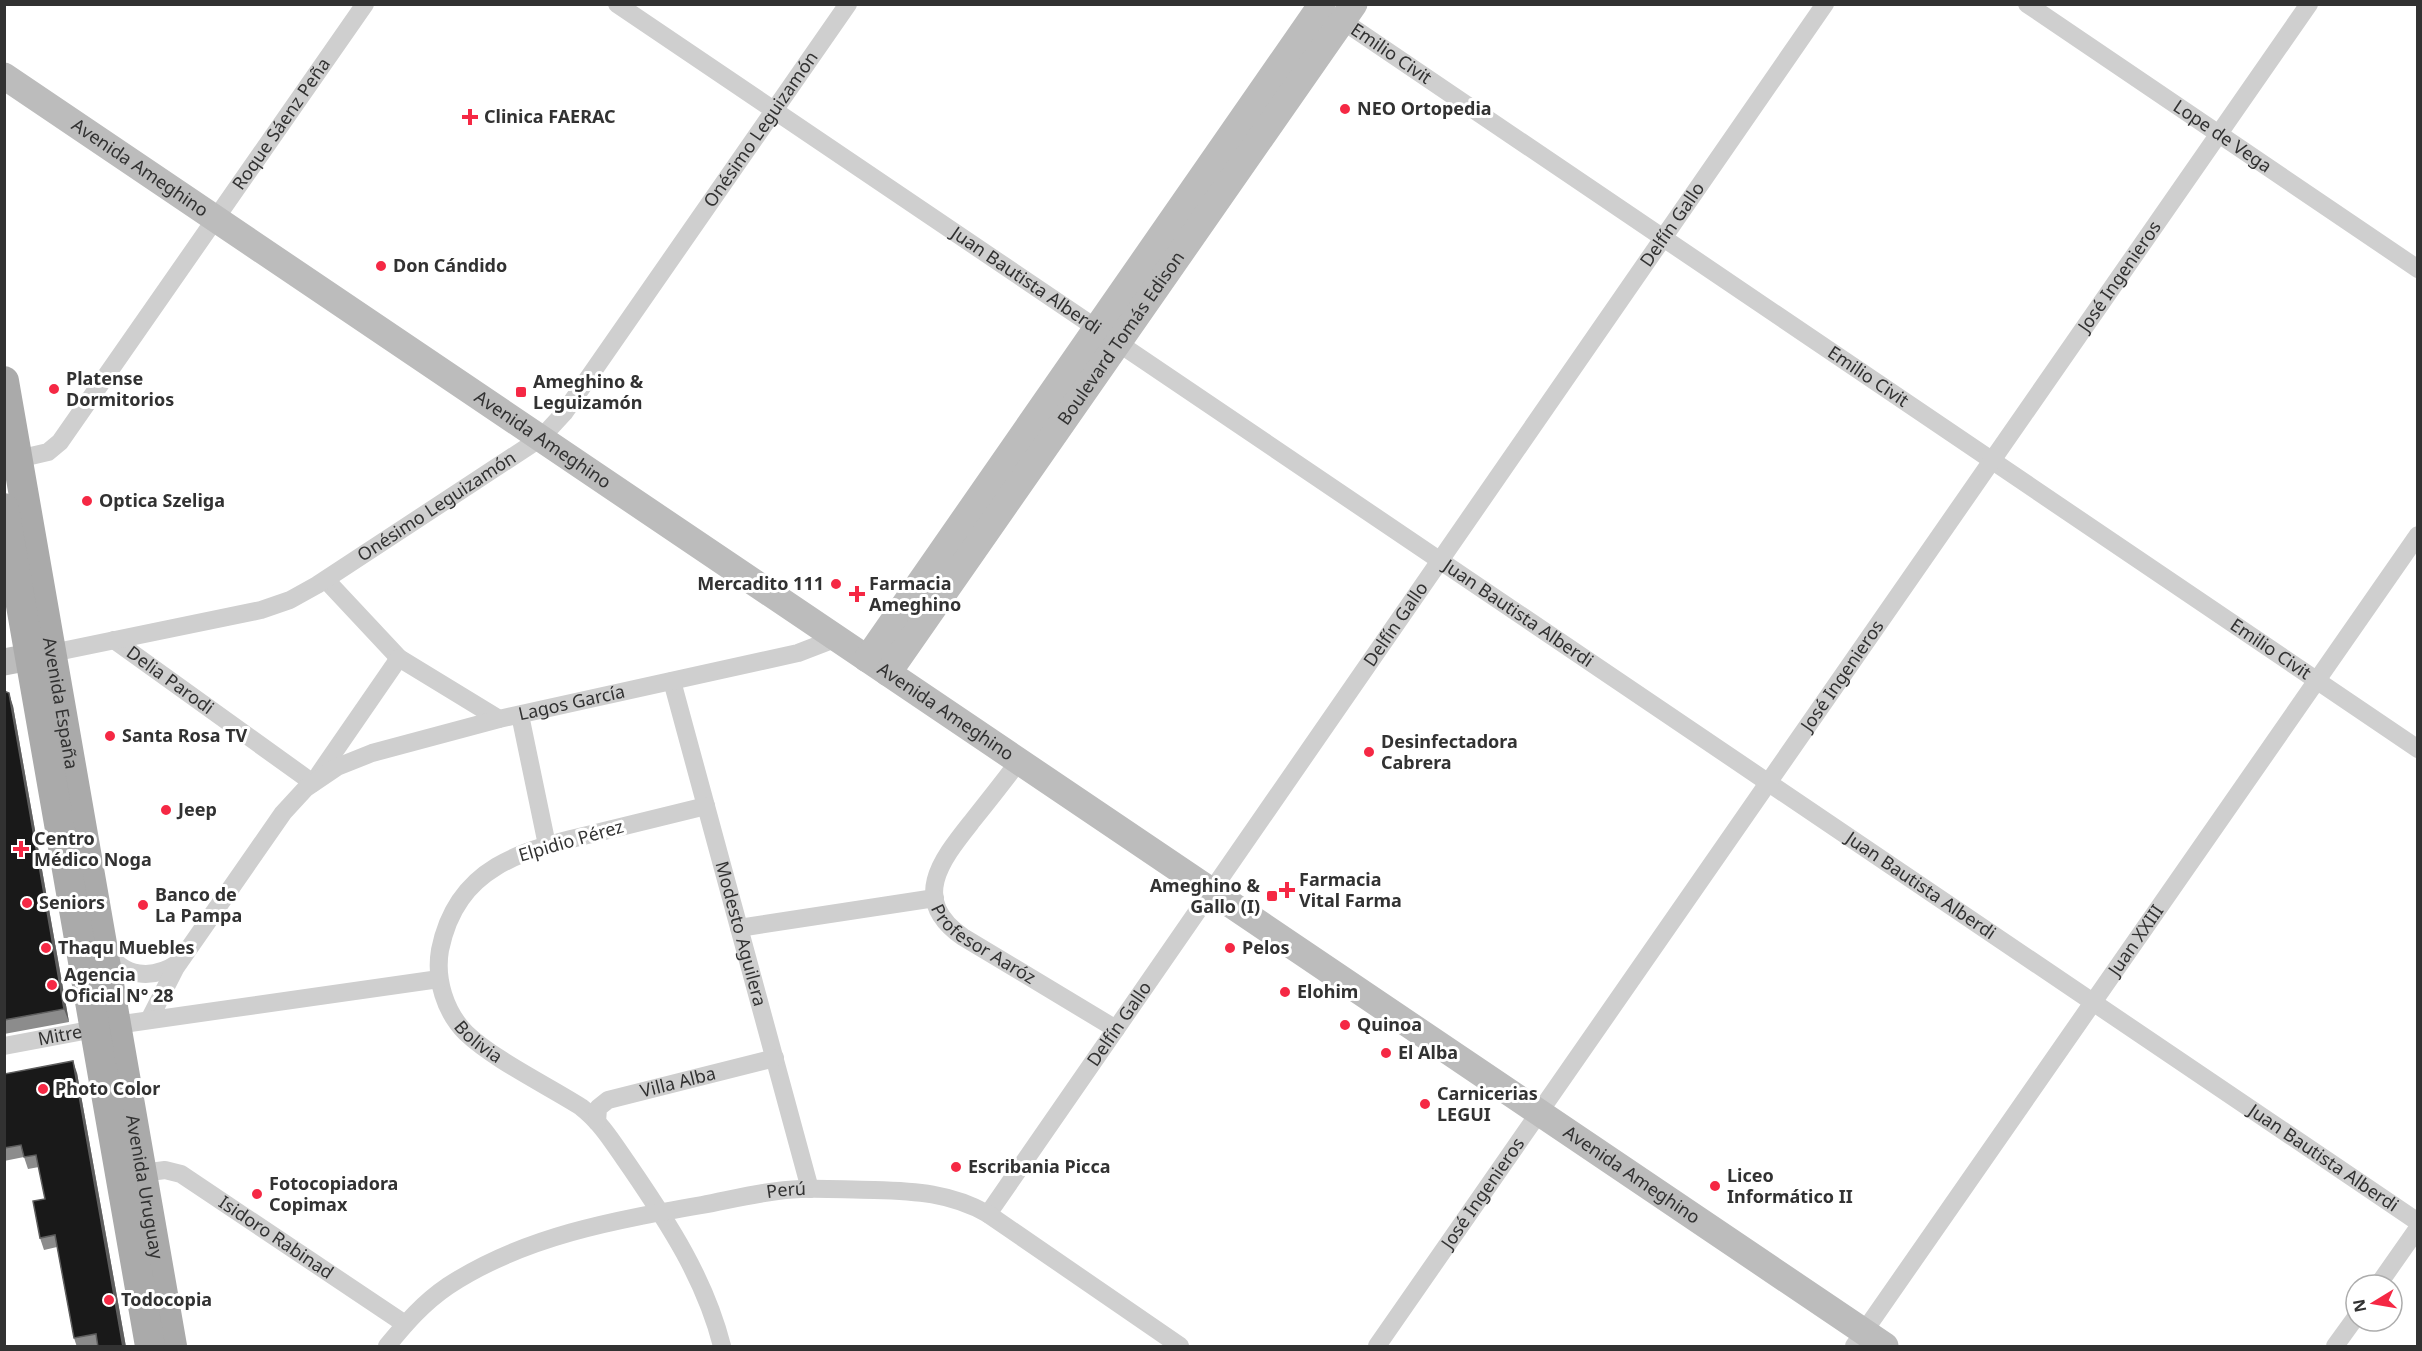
<svg xmlns="http://www.w3.org/2000/svg" width="2422" height="1351" viewBox="0 0 2422 1351" font-family="'Noto Sans',sans-serif">
<style>
.lines{fill:none;stroke-linecap:round;stroke-linejoin:round}
.street{stroke:#cfcfcf;stroke-width:18}
.secondary{stroke:#bcbcbc;stroke-width:27}
.primary{stroke:#aaa;stroke-width:30}
.wall{fill:#8c8c8c}
.shaded-wall{fill:#5e5e5e}
.building{fill:#191919;stroke:#5e5e5e;stroke-width:1.5}
.poi-dot{fill:#f52844;stroke:#fff;stroke-width:2}
.labels{text-anchor:middle;stroke-width:6;stroke-linejoin:round;paint-order:stroke}
.street-label{font-size:18px;fill:#323232;stroke:#fff}
.poi-label{font-size:18px;font-weight:bold;fill:#323232;stroke:#fff;text-anchor:start}
</style>
<rect width="100%" height="100%" fill="#fff"/>
<g class="lines">
<g class="street">
<path id="s1" d="M617 4 2418 1222"/>
<path id="s2" d="M2027 4 2418 269"/>
<path id="s3" d="M1334 15 2418 749"/>
<path id="s4" d="M18 459 48 452 60 442 365 4"/>
<path d="M326 580 399 658 499 719"/>
<path id="s5" d="M114 640 313 783"/>
<path id="s6" d="M52 653 261 610 290 600 317 585 541 438 564 413 848 4"/>
<path id="s7" d="M672 681 810 1189"/>
<path d="M520 715 547 845"/>
<path id="s8" d="M1019 761C1004 781 989 800 973 820 943 858 908 899 963 937L1116 1029"/>
<path d="M319 774 399 658"/>
<path id="s9" d="M706 806C669 815 633 824 596 833 524 850 457 865 440 950 435 979 445 1012 466 1033 493 1059 548 1086 581 1107 602 1123 615 1146 630 1167 669 1224 705 1279 722 1346"/>
<path d="M739 928 935 898"/>
<path d="M107 950C122 978 153 980 178 963"/>
<path id="s10" d="M149 1020 176 967 283 813 306 788 337 767 372 753 499 719 798 653 837 638"/>
<path id="s11" d="M4 1046 116 1025 439 979"/>
<path id="s12" d="M597 1122 598 1108 608 1100 775 1058"/>
<path id="s13" d="M142 1173 165 1170 181 1174 405 1324"/>
<path id="s14" d="M988 1214 1825 4"/>
<path d="M2378 1285 2418 1228"/>
<path id="s15" d="M387 1346C406 1323 423 1303 448 1286 524 1236 615 1220 702 1205 734 1199 768 1190 801 1189 825 1188 849 1190 874 1190 915 1191 951 1193 988 1214L1180 1346"/>
<path id="s16" d="M1377 1346 2309 4"/>
<path id="s17" d="M1854 1346 2418 535"/>
<path d="M2335 1346 2356 1317"/>
</g>
<g class="secondary">
<path id="s18" d="M4 76 1885 1346"/>
<path d="M867 659 1322 4"/>
<path d="M4 662 51 653"/>
<path id="s19" d="M888 673 1354 4"/>
</g>
<g class="primary">
<path id="s20" d="M4 381 172 1346"/>
<path d="M4 508 150 1346"/>
</g>
</g>
<path class="wall" d="M4 691 13 706 69 1022 4 1034Z
M77 1073 126 1347H77L74 1338 57 1247 44 1250 40 1238 45 1199 39 1167 28 1169 24 1157 4 1161V1074Z"/>
<path class="shaded-wall" d="M9 693 13 706 69 1022 64 1009Z
M73 1061 77 1073 126 1347H123Z"/>
<path class="building" d="M4 691 9 693 64 1009 4 1020Z
M73 1061 123 1347H98L96 1334 74 1338 55 1235 40 1238 33 1201 45 1199 36 1155 24 1157 21 1145 4 1148V1074Z"/>
<g class="poi-dot">
<circle cx="1345" cy="109" r="6"/>
<path d="M467 108h6v6h6v6h-6v6h-6v-6h-6v-6h6z"/>
<circle cx="381" cy="266" r="6"/>
<circle cx="54" cy="389" r="6"/>
<rect x="515" y="386" width="12" height="12" rx="3"/>
<circle cx="87" cy="501" r="6"/>
<circle cx="836" cy="584" r="6"/>
<path d="M854 585h6v6h6v6h-6v6h-6v-6h-6v-6h6z"/>
<circle cx="110" cy="736" r="6"/>
<circle cx="1369" cy="752" r="6"/>
<circle cx="166" cy="810" r="6"/>
<path d="M18 840h6v6h6v6h-6v6h-6v-6h-6v-6h6z"/>
<path d="M1284 881h6v6h6v6h-6v6h-6v-6h-6v-6h6z"/>
<rect x="1266" y="890" width="12" height="12" rx="3"/>
<circle cx="27" cy="903" r="6"/>
<circle cx="143" cy="905" r="6"/>
<circle cx="46" cy="948" r="6"/>
<circle cx="1230" cy="948" r="6"/>
<circle cx="52" cy="985" r="6"/>
<circle cx="1285" cy="992" r="6"/>
<circle cx="1345" cy="1025" r="6"/>
<circle cx="1386" cy="1053" r="6"/>
<circle cx="43" cy="1089" r="6"/>
<circle cx="1425" cy="1104" r="6"/>
<circle cx="956" cy="1167" r="6"/>
<circle cx="1715" cy="1186" r="6"/>
<circle cx="257" cy="1194" r="6"/>
<circle cx="109" cy="1300" r="6"/>
</g>
<g class="labels">
<g class="street-label">
<text dy="6" stroke="none"><textPath href="#s3" startOffset="69">Emilio Civit</textPath></text>
<text dy="6" stroke="none"><textPath href="#s4" startOffset="434">Roque Sáenz Peña</textPath></text>
<text dy="6" stroke="none"><textPath href="#s6" startOffset="922">Onésimo Leguizamón</textPath></text>
<text dy="6" stroke="none"><textPath href="#s2" startOffset="236">Lope de Vega</textPath></text>
<text dy="6" stroke="none"><textPath href="#s18" startOffset="164">Avenida Ameghino</textPath></text>
<text dy="6" stroke="none"><textPath href="#s14" startOffset="1203">Delfín Gallo</textPath></text>
<text dy="6" stroke="none"><textPath href="#s16" startOffset="1302">José Ingenieros</textPath></text>
<text dy="6" stroke="none"><textPath href="#s1" startOffset="494">Juan Bautista Alberdi</textPath></text>
<text dy="6" stroke="none"><textPath href="#s19" startOffset="408">Boulevard Tomás Edison</textPath></text>
<text dy="6" stroke="none"><textPath href="#s3" startOffset="645">Emilio Civit</textPath></text>
<text dy="6" stroke="none"><textPath href="#s18" startOffset="650">Avenida Ameghino</textPath></text>
<text dy="6" stroke="none"><textPath href="#s6" startOffset="418">Onésimo Leguizamón</textPath></text>
<text dy="6" stroke="none"><textPath href="#s1" startOffset="1088">Juan Bautista Alberdi</textPath></text>
<text dy="6" stroke="none"><textPath href="#s14" startOffset="717">Delfín Gallo</textPath></text>
<text dy="6" stroke="none"><textPath href="#s3" startOffset="1131">Emilio Civit</textPath></text>
<text dy="6" stroke="none"><textPath href="#s16" startOffset="816">José Ingenieros</textPath></text>
<text dy="6" stroke="none"><textPath href="#s5" startOffset="69">Delia Parodi</textPath></text>
<text dy="6" stroke="none"><textPath href="#s20" startOffset="327">Avenida España</textPath></text>
<text dy="6" stroke="none"><textPath href="#s10" startOffset="562">Lagos García</textPath></text>
<text dy="6" stroke="none"><textPath href="#s18" startOffset="1136">Avenida Ameghino</textPath></text>
<text transform="translate(571 841) rotate(-16)" y="6">Elpidio Pérez</text>
<text dy="6" stroke="none"><textPath href="#s1" startOffset="1574">Juan Bautista Alberdi</textPath></text>
<text dy="6" stroke="none"><textPath href="#s7" startOffset="262">Modesto Aguilera</textPath></text>
<text dy="6" stroke="none"><textPath href="#s8" startOffset="234">Profesor Aaróz</textPath></text>
<text dy="6" stroke="none"><textPath href="#s17" startOffset="494">Juan XXIII</textPath></text>
<text dy="6" stroke="none"><textPath href="#s14" startOffset="231">Delfín Gallo</textPath></text>
<text dy="6" stroke="none"><textPath href="#s11" startOffset="57">Mitre</textPath></text>
<text dy="6" stroke="none"><textPath href="#s9" startOffset="428">Bolivia</textPath></text>
<text dy="6" stroke="none"><textPath href="#s12" startOffset="99">Villa Alba</textPath></text>
<text dy="6" stroke="none"><textPath href="#s1" startOffset="2060">Juan Bautista Alberdi</textPath></text>
<text dy="6" stroke="none"><textPath href="#s18" startOffset="1964">Avenida Ameghino</textPath></text>
<text dy="6" stroke="none"><textPath href="#s20" startOffset="818">Avenida Uruguay</textPath></text>
<text dy="6" stroke="none"><textPath href="#s15" startOffset="440">Perú</textPath></text>
<text dy="6" stroke="none"><textPath href="#s16" startOffset="186">José Ingenieros</textPath></text>
<text dy="6" stroke="none"><textPath href="#s13" startOffset="154">Isidoro Rabinad</textPath></text>
</g>
<g class="poi-label">
<text x="1357" y="115">NEO Ortopedia</text>
<text x="484" y="123">Clinica FAERAC</text>
<text x="393" y="272">Don Cándido</text>
<text x="66" y="385">Platense<tspan x="66" dy="21">Dormitorios</tspan></text>
<text x="533" y="388">Ameghino &amp;<tspan x="533" dy="21">Leguizamón</tspan></text>
<text x="99" y="507">Optica Szeliga</text>
<text x="824" y="590" text-anchor="end">Mercadito 111</text>
<text x="869" y="590">Farmacia<tspan x="869" dy="21">Ameghino</tspan></text>
<text x="122" y="742">Santa Rosa TV</text>
<text x="1381" y="748">Desinfectadora<tspan x="1381" dy="21">Cabrera</tspan></text>
<text x="178" y="816">Jeep</text>
<text x="34" y="845">Centro<tspan x="34" dy="21">Médico Noga</tspan></text>
<text x="1299" y="886">Farmacia<tspan x="1299" dy="21">Vital Farma</tspan></text>
<text x="1260" y="892" text-anchor="end">Ameghino &amp;<tspan x="1260" dy="21">Gallo (I)</tspan></text>
<text x="155" y="901">Banco de<tspan x="155" dy="21">La Pampa</tspan></text>
<text x="39" y="909">Seniors</text>
<text x="58" y="954">Thaqu Muebles</text>
<text x="1242" y="954">Pelos</text>
<text x="64" y="981">Agencia<tspan x="64" dy="21">Oficial N° 28</tspan></text>
<text x="1297" y="998">Elohim</text>
<text x="1357" y="1031">Quinoa</text>
<text x="1398" y="1059">El Alba</text>
<text x="55" y="1095">Photo Color</text>
<text x="1437" y="1100">Carnicerias<tspan x="1437" dy="21">LEGUI</tspan></text>
<text x="968" y="1173">Escribania Picca</text>
<text x="1727" y="1182">Liceo<tspan x="1727" dy="21">Informático II</tspan></text>
<text x="269" y="1190">Fotocopiadora<tspan x="269" dy="21">Copimax</tspan></text>
<text x="121" y="1306">Todocopia</text>
</g>
</g>
<rect width="2422" height="1351" fill="none" stroke="#323232" stroke-width="12"/>
<g transform="translate(2374 1303) rotate(259)"><circle r="28" fill="#ffffff" stroke="#adadad" stroke-width="1.5"/>
<path d="M0-4.5L10 22L0 15L-10 22Z" fill="#f52844"/>
<text y="-9" font-size="16" font-weight="bold" text-anchor="middle" fill="#323232">N</text>
</g>
</svg>
